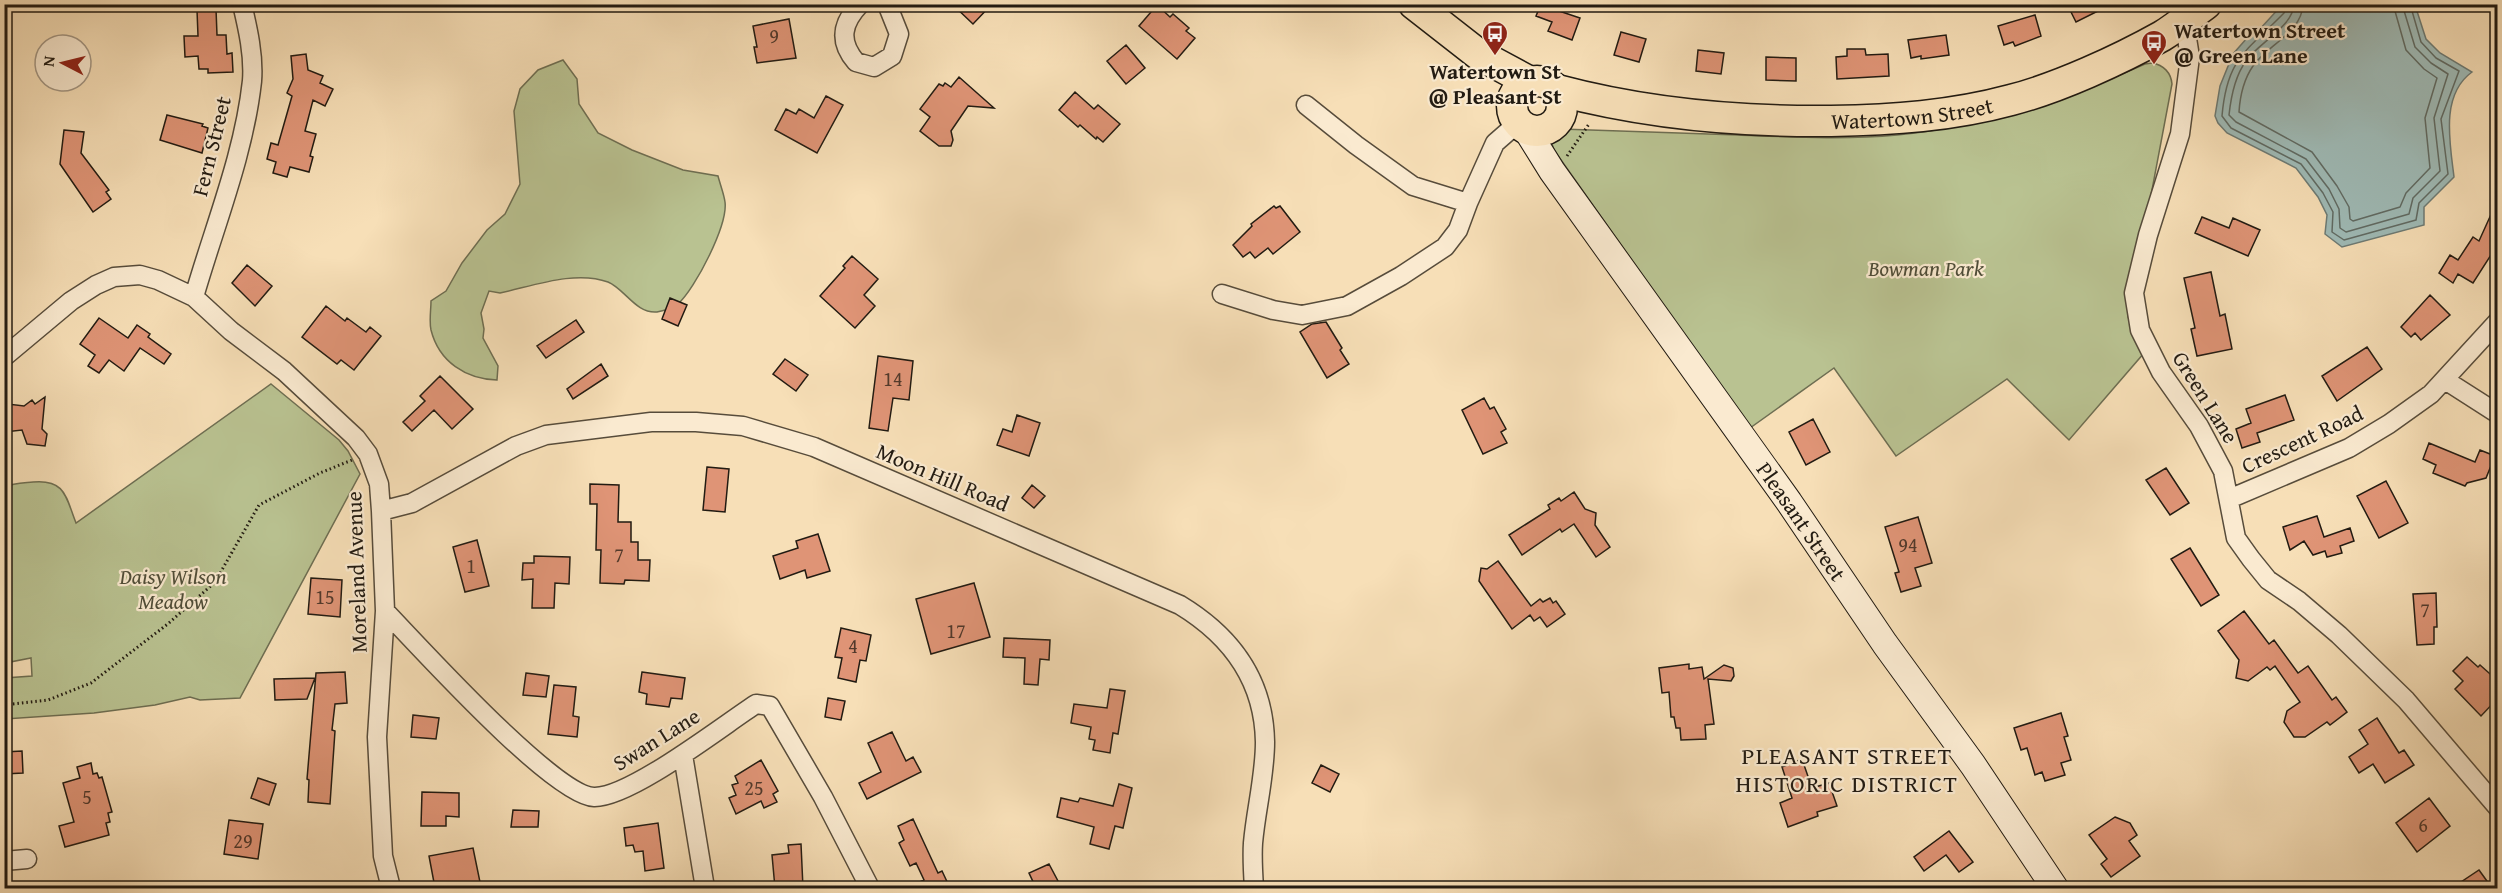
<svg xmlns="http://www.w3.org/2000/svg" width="2502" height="893" viewBox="0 0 2502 893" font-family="'Gentium Book Plus',serif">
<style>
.green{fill:#b9c291;stroke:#6e6e52;stroke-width:1.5}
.water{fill:#9fbbb7;stroke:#6d7b75;stroke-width:1.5}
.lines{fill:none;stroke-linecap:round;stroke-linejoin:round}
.shore{stroke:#606b64;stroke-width:1.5}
.building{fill:#df9476;stroke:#221b12;stroke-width:1.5}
.street-casing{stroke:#574c3b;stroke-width:21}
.secondary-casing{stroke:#221b12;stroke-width:28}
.primary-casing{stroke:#221b12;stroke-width:33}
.path{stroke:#221b12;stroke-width:3;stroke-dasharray:1.5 3;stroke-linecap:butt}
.street{stroke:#faead0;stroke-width:18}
.secondary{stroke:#faead0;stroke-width:26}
.primary{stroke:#f7dfb7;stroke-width:30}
.labels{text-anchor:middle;stroke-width:4.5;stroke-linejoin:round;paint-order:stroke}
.number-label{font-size:20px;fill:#51392b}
.poi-label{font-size:22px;font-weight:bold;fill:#221b12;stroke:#faead0;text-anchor:start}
.street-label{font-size:22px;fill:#221b12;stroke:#faead0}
.park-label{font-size:22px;font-style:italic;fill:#4f4d38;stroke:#faead0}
.neighbourhood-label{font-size:24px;letter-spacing:1.5px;fill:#221b12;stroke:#faead0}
</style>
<rect width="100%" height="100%" fill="#f7dfb7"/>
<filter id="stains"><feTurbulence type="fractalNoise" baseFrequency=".00333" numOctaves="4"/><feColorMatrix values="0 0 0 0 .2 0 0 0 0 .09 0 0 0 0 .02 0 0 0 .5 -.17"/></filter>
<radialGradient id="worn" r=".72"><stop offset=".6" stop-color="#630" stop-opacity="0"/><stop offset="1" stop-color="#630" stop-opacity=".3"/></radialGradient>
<path class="green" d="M563 60 577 79 579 104 598 133 632 150 683 170 718 176C720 184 724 194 725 202 728 225 695 289 678 304 674 308 662 311 657 312 636 314 625 289 608 282 575 270 533 286 500 293L489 291 481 313 484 329 483 338 498 366 497 380C466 379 439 362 431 330 429 321 431 310 431 301L446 291 462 263 487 230 505 214 520 184 514 111 520 89 538 70Z
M2152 63C2164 65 2171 73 2172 84L2128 317 2144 353 2069 440 2007 379 1896 456 1834 368 1750 428 1554 150 1552 144 1556 131 1561 129C1620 131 1679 133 1738 135 1791 137 1844 140 1897 135 1983 127 2067 99 2145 64Z
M271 384 339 440 348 451 360 474 240 698 200 700 190 697 155 705 94 713 5 719V678L32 676 31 658 5 663V487C13 483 23 483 33 482 66 479 66 498 76 523Z"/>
<path class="water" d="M2282 5H2415L2426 39 2440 53 2472 72C2440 95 2450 143 2454 177L2424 207V225L2342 247 2325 234 2327 215 2318 197 2296 168 2227 133 2218 123 2215 116 2220 86 2233 54 2247 38 2259 30Z"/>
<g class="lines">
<path class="shore" d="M2287 4 2284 13C2247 51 2227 57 2222 116L2231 128 2301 164 2323 193 2333 212 2332 232 2344 240 2416 220 2419 203 2448 174 2441 119 2459 71 2436 58 2421 42 2410 4
M2294 4C2293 27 2258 43 2246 61 2235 76 2231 96 2229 115L2236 122 2306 159 2329 189 2339 209 2340 228 2346 232 2409 214 2413 198 2440 171 2434 118 2448 74 2431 63 2415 47 2402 4
M2303 4C2302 33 2267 45 2253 66 2244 79 2240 96 2239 112L2312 152 2337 186 2349 207 2350 219 2353 221 2400 207 2406 193 2430 168 2425 118 2437 78 2424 69 2406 50 2393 4"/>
</g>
<path class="building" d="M952 4H992L973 24Z
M1541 4H1561L1559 11 1580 18 1572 40 1548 31 1552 22 1536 16Z
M2067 4H2112L2076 22Z
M1157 5 1170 17 1173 14 1189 28 1186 31 1195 38 1177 59 1139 26Z
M216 9 217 35H226L227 54 232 53 233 72 208 73V69H199L198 56 185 57 184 36H198L197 10Z
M2035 15 2041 36 2015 46 2013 42 2004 45 1998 26Z
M789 19 796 58 757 63 754 47H757L753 26Z
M1621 32 1646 39 1639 62 1614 55Z
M1946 35 1949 55 1921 59V56L1911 58 1908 40Z
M1126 45 1145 68 1126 84 1107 61Z
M1847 49H1865L1866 55 1888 54 1889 76 1837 79 1836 57 1847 56Z
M1698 50 1724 53 1721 74 1696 71Z
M306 54 308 70 323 76 320 83 333 89 325 106 313 100 305 131 316 134 310 156 313 157 309 172 290 167 287 177 273 173 276 162 267 159 271 143 278 145 292 96 287 93 293 79 291 56Z
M1766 57 1796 58V81L1766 80Z
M959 77 994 108 968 106 951 131 953 140 951 146H939L920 131 930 117 920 109 939 84 943 86 945 83 951 87Z
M1075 92 1094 109 1098 105 1120 124 1103 142 1097 137 1096 139 1080 125 1078 127 1059 110Z
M826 96 843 105 817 153 775 130 786 109 796 114 799 109 814 118Z
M167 115 203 124 202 126 208 128 202 153 160 140Z
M64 130 84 132 81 153 109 190 106 192 111 199 93 212 60 164Z
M2498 199V244L2473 283 2458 274 2453 283 2439 273 2450 255 2458 260 2473 237 2479 241Z
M1274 206 1276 208 1280 206 1300 232 1273 254 1268 248 1255 258 1250 252 1243 257 1233 245 1252 226 1251 224Z
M2202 217 2229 228 2233 218 2260 230 2248 256 2195 233Z
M852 256 878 279 864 295 875 306 855 328 820 296 845 268 843 266Z
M247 265 272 286 255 306 232 283Z
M2211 272 2220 316 2225 314 2232 349 2197 356 2191 329 2195 328 2184 278Z
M2430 295 2450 315 2421 340 2415 333 2411 337 2401 327Z
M670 298 687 305 678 326 662 319Z
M326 306 345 321 347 318 366 332 370 327 381 336 354 370 341 360 337 364 302 337Z
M99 318 128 338 137 325 150 334 148 337 171 354 164 364 140 348 124 371 109 360 99 373 88 366 95 355 80 344Z
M576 320 584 332 546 358 537 346Z
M1326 322 1342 348 1340 350 1349 364 1327 378 1300 332 1312 324Z
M2367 347 2382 369 2337 401 2322 376Z
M878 356 913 361 909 400 893 398 888 431 869 428Z
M785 359 808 375 796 391 773 374Z
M601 364 608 376 573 399 567 389Z
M440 376 473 409 452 429 434 410 412 431 403 422 425 401 420 396Z
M2285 395 2294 420 2257 433 2260 442 2242 448 2236 429 2251 423 2246 409Z
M45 397 42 429 47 434 45 446 27 444 22 430 5 432 8 404 24 406 32 400 35 404Z
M1484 398 1490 409 1494 407 1506 429 1501 432 1507 443 1483 454 1462 410Z
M1017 415 1040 423 1029 456 997 445 1003 429 1012 432Z
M1813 419 1830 452 1806 465 1789 432Z
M2429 443 2475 462 2480 450 2495 456 2486 478 2467 483 2465 486 2433 473 2436 465 2423 459Z
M707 467 729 469 725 512 703 510Z
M2166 468 2189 503 2170 515 2146 480Z
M2386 481 2408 523 2379 538 2357 496Z
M590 484 619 485 618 522H631V542H638V560H650L649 581 625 580 624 584 600 583 601 550H596L597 504H590Z
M1032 485 1045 496 1034 508 1022 498Z
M1574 492 1585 509 1596 513 1595 525 1610 547 1596 557 1574 524 1562 532 1560 529 1522 555 1509 535 1550 509 1548 505 1559 498 1561 501Z
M2317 516 2324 537 2350 528 2354 541 2340 546 2342 553 2327 557 2325 551 2313 555 2304 541 2290 550 2283 527Z
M1918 517 1932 563 1915 568 1921 586 1901 592 1895 573 1899 572 1885 527Z
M818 534 830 571 807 578 805 570 780 579 773 556 798 548 796 541Z
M477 540 489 586 465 592 453 547Z
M2190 548 2219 595 2201 606 2171 559Z
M534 556 570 557 569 584 555 583 554 608H532L533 579 522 580 523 563H534Z
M1498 561 1531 606 1540 599 1543 602 1550 598 1553 603 1556 601 1565 614 1547 627 1540 617 1534 621 1530 615 1512 629 1479 581 1481 568 1487 569Z
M311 578 342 580 340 617 308 614Z
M974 583 990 637 931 654 916 599Z
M2436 593 2437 627H2434V644L2417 645 2413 594Z
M2244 611 2269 644 2274 640 2298 673 2308 666 2332 700 2336 697 2347 712 2330 725 2327 722 2305 737H2294L2284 722 2287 711 2300 702 2275 666 2270 670 2267 667 2248 681 2236 678 2239 660 2218 631Z
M841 628 871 635 866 661 860 660 856 682 838 678 842 658 835 657Z
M1004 638 1050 640 1049 660 1040 659 1038 685 1024 684 1025 658 1003 657Z
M2467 657 2478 667 2480 665 2498 681V698L2481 716 2455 689 2463 681 2453 671Z
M1689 664V669L1702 667 1704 679 1724 665 1733 668 1734 676 1731 681 1708 679 1714 724 1705 725 1706 739 1681 740 1680 728H1676L1674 717H1671L1669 692 1662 693 1659 668Z
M345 672 347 703 335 704 332 730 335 731 330 804 308 802 309 780 307 779 316 673Z
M642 672 685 678 682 699 671 698 669 707 646 704 647 694 639 692Z
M526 673 549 676 546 697 523 695Z
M315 678 307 699 275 700 274 679Z
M554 685 576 687 573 716 579 717 577 737 548 734Z
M1110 689 1125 691 1118 734 1113 733 1110 753 1093 750 1095 740 1089 739 1091 727 1071 723 1074 704 1107 708Z
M828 698 845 701 841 720 825 717Z
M2061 713 2068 736 2064 737 2071 760 2061 763 2065 775 2045 781 2042 772 2035 775 2027 748 2021 750 2014 728Z
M413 715 439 718 436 739 411 737Z
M2377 718 2399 753 2404 750 2414 765 2385 783 2373 764 2359 773 2349 757 2368 744 2359 730Z
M892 732 906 761 913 757 921 772 867 799 859 783 881 772 868 743Z
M22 751 23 773 4 774V752Z
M1802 759 1812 788 1829 783 1837 806 1817 812 1818 816 1788 827 1780 803 1792 798 1782 767Z
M761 760 778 791 773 794 777 802 764 808 761 801 736 814 729 798 736 795 732 785 738 783 735 776Z
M91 763 93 774 97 773 99 778 102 777 112 812 108 813 110 822 106 823 109 835 65 847 59 826 74 822 63 783 80 778 77 767Z
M1321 765 1339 774 1330 792 1312 783Z
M258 778 276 784 269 805 251 798Z
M1119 784 1132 788 1123 828 1115 826 1109 849 1090 844 1094 827 1057 817 1061 798 1078 802 1080 798 1113 806Z
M422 792 459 793V817L446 816V826H421Z
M2429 798 2450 826 2417 852 2396 823Z
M513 810 539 811 538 827H511Z
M2115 817 2130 823 2137 835 2129 841 2140 856 2111 877 2101 864 2107 859 2089 835Z
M913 819 938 873 942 871 950 888H906L924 880 916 863 910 866 899 843 904 840 898 826Z
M229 820 263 824 258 859 224 854Z
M658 823 664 868 645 871 643 851 635 852 633 845 626 846 624 828Z
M1949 831 1973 862 1959 872 1946 855 1924 871 1914 857Z
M801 844 803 888H775L772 855 789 853 788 845Z
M473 848 480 882 435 888 429 856Z
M1049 864 1059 883 1049 888H1036L1029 873Z
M2479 870 2492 888H2452Z"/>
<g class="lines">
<defs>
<path id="street" d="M860 4C842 23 838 41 856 62L874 67 892 56 899 34 887 4
M2184 20 2190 57 2180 134 2148 235 2134 293 2140 330 2161 372 2199 426 2223 471 2236 538 2251 559 2268 580 2299 601 2339 635 2406 700 2498 808
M1306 105 1356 145 1413 186 1468 203
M1222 294 1273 310 1302 315 1347 306 1401 276 1445 247 1458 230 1468 203 1495 143 1519 122
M194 297C214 227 244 155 252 81 254 56 248 29 242 4
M4 357 71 301 96 285 114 277 140 275 158 280 194 297 231 331 284 371 356 438 368 454 379 484 381 511 385 611 377 737 383 856 391 888
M2445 380 2498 414
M2229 499 2349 448 2389 424 2431 394 2498 321
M381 511 412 503 516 446 546 435 651 422H696L743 426 814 447 1180 605C1231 636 1264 680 1265 742 1265 776 1256 809 1253 843 1252 858 1253 873 1254 888
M385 611C418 645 554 796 594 797 630 798 722 726 756 704L770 706 823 797 870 888
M683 755 705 888
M4 861 27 859"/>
<g id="secondary">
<path id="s1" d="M1524 126 1552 171 1789 502 1885 644 1973 765 2055 888"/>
</g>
<g id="primary">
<path d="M1414 4 1478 54 1530 82"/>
<circle cx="1537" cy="106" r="25"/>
<path id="s2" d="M1557 90C1647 114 1738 122 1831 121 1892 120 1952 116 2011 100 2058 88 2119 60 2162 36 2177 27 2191 15 2206 4"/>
</g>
</defs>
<use href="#street" class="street-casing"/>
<use href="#secondary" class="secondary-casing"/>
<use href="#primary" class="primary-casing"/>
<path class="path" d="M1567 156 1589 124
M4 705 48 700 91 683 169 623 215 582 259 505 320 473 352 460"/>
<use href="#street" class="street"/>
<use href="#secondary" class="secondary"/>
<use href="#primary" class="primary"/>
</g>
<defs>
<symbol id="bus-pin" viewBox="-11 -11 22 30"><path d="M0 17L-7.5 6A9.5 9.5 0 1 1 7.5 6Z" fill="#8f2418" stroke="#faead0"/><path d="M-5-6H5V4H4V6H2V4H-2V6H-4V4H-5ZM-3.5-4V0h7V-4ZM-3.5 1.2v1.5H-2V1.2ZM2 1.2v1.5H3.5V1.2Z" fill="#fff"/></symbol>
</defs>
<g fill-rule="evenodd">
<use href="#bus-pin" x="1480" y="19" width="30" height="40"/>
<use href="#bus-pin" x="2139" y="28" width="30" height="40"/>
</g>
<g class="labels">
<g class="number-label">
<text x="774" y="43">9</text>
<text x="893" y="386">14</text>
<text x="1908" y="552">94</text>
<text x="619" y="562">7</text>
<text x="471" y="573">1</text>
<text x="325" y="604">15</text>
<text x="2425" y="617">7</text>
<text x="956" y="638">17</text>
<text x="853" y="653">4</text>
<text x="754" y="795">25</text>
<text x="87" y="804">5</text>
<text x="2423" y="832">6</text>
<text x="243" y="848">29</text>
</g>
<g class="poi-label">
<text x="2174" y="38">Watertown Street<tspan x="2174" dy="25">@ Green Lane</tspan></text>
<text x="1495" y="79" text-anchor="middle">Watertown St<tspan x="1495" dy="25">@ Pleasant St</tspan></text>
</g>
<g class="street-label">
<text dy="8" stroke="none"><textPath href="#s2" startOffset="358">Watertown Street</textPath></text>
<text transform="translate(211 146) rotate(-76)" y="8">Fern Street</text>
<text transform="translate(2206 397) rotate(58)" y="8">Green Lane</text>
<text transform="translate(2302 439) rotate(-25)" y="8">Crescent Road</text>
<text transform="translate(943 477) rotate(23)" y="8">Moon Hill Road</text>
<text dy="8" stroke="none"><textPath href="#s1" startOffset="483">Pleasant Street</textPath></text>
<text transform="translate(356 572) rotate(-92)" y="8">Moreland Avenue</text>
<text transform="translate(656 739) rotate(-32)" y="8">Swan Lane</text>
</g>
<g class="park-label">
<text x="1926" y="276">Bowman Park</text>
<text x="173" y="584">Daisy Wilson<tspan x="173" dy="25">Meadow</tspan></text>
</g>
<g class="neighbourhood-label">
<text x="1847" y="764">PLEASANT STREET<tspan x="1847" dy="28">HISTORIC DISTRICT</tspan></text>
</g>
</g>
<rect width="2502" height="893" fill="none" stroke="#f7dfb7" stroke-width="24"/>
<rect x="6" y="6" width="2490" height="881" fill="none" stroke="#221b12" stroke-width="3"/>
<rect x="12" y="12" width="2478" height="869" fill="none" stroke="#221b12" stroke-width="1.5"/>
<g transform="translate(63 63) rotate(277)"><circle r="28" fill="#faead0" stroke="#a49784" stroke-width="1.5"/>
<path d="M0-4.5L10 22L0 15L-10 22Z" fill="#8f2418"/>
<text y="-9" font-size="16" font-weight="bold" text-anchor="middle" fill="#221b12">N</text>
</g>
<rect width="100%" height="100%" filter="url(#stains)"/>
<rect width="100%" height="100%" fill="url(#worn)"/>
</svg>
